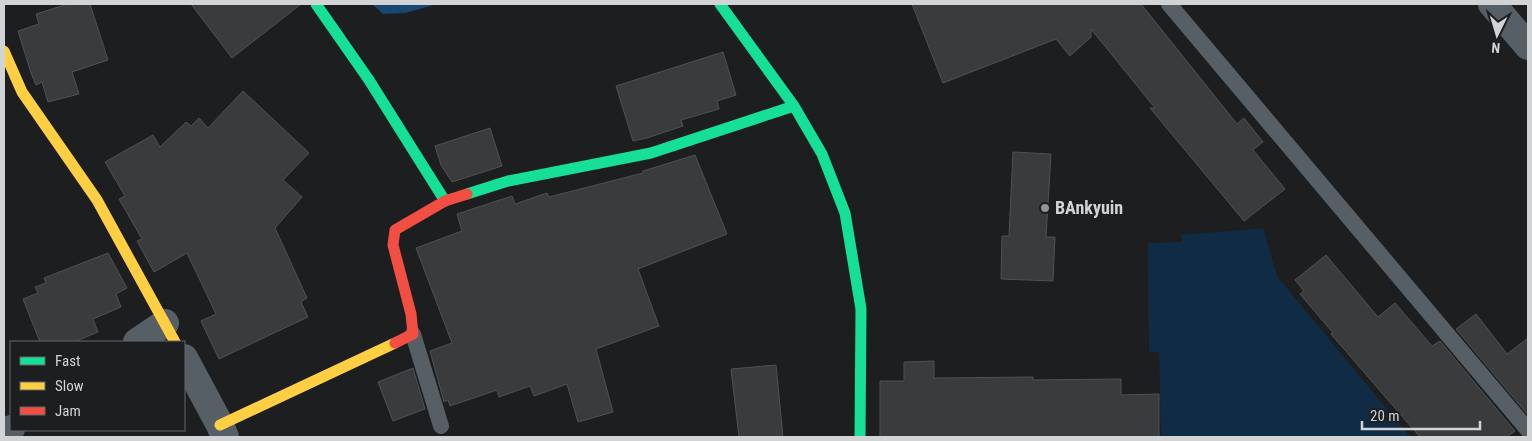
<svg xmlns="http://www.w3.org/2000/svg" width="1532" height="441" viewBox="0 0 1532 441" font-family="'Roboto Condensed',sans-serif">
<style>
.green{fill:#102c45}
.forest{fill:#174872}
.building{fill:#3a3b3c;stroke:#505152}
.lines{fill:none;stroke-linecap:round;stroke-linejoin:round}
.lane{stroke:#565e66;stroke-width:16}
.street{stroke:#565e66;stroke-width:28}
.fast{stroke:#16e098;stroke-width:11}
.slow{stroke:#ffcf43;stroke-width:11}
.jam{stroke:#f24e42;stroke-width:11}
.poi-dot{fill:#929495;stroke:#1c1e20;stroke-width:2}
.labels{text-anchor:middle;stroke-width:4.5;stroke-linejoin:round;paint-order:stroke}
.poi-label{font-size:18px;font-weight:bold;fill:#d1d3d5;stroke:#1c1e20;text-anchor:start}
</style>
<rect width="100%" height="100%" fill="#1d1e1f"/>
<path class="green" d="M1263 228 1277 276 1410 437H1161L1159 352H1149L1148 243 1182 242 1181 235Z"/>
<path class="forest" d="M372 4H437L405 13 383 14Z"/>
<path class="building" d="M68 4H90L108 60 72 72 79 94 48 102 42 82 36 85 31 73 18 31 39 24 36 14Z
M191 4H301L232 58Z
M912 4H1141L1237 124 1244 118 1263 142 1253 150 1285 189 1244 221 1150 108H1155L1091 29V37L1070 56 1056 39 943 83Z
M723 52 736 95 717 101 719 109 681 120 683 126 647 138 633 141 616 86Z
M243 91 309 153 283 180 302 197 275 228 307 298 301 302 308 317 219 359 201 321 216 314 187 253 154 272 137 241 142 239 119 199 125 196 105 162 153 135 160 147 186 122 191 126 199 118 208 128Z
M490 128 502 166 452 182 441 165 435 146Z
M1013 152 1051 154 1046 237H1055L1053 281 1001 279 1002 236H1009Z
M695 155 727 234 638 269 659 326 596 349 613 412 578 422 567 384 534 396 530 386 499 397 497 390 450 406 448 400 444 402 430 351 452 343 416 248 462 231 457 214 512 196 515 204 547 193 549 197 643 173V171Z
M108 253 127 288 116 294 121 307 93 319 98 332 74 342H40L23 299 38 293 35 287 46 283 44 278Z
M1326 255 1378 317 1395 303 1432 346 1440 341 1515 431 1507 437H1420L1331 334 1333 333 1300 294 1304 291 1295 280Z
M1476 314 1507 354 1528 338V415L1456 329Z
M934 361V378L1033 377V380L1121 379V395L1159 394V437H880V381H904V362Z
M776 365 783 437H739L731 369Z
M413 368 425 409 393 421 378 382Z"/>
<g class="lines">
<path class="lane" d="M1169 4 1528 430
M413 334 441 426"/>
<path class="street" d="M1492 4 1528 46
M137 342 165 323
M184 358 220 425 225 437
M4 432 11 429"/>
<path class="fast" d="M316 4 369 80 445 201
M720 4 794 106 822 154 845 213 861 309 860 437
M467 194 508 181 651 153 794 106"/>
<path class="slow" d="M4 51 22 92 97 200 175 342
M220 425 395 343"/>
<path class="jam" d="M395 343 413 334 411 314 393 245 395 230 445 201 467 194"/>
</g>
<circle class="poi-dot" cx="1045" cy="208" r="5"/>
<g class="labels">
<g class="poi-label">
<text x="1055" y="214">BAnkyuin</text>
</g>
</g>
<rect width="1532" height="441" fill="none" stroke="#d1d3d5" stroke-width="10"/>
<rect x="10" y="341" width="175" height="90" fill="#1c1e20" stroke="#646668"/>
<rect x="20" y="357" width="25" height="8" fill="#16e098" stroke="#646668"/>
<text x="55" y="366" font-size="15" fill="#d1d3d5">Fast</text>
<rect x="20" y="382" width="25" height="8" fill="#ffcf43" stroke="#646668"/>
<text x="55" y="391" font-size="15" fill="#d1d3d5">Slow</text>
<rect x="20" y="407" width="25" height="8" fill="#f24e42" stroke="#646668"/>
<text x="55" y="416" font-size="15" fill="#d1d3d5">Jam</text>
<g transform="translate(1497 35) rotate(185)" stroke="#1c1e20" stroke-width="4" paint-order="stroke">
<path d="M0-4L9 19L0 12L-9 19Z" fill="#d1d3d5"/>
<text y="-8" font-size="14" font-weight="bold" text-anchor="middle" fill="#d1d3d5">N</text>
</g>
<path d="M1362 421v8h118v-8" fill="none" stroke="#d1d3d5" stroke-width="2.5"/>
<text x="1370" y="421" font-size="15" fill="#d1d3d5" stroke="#1c1e20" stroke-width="4" paint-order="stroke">20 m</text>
</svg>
